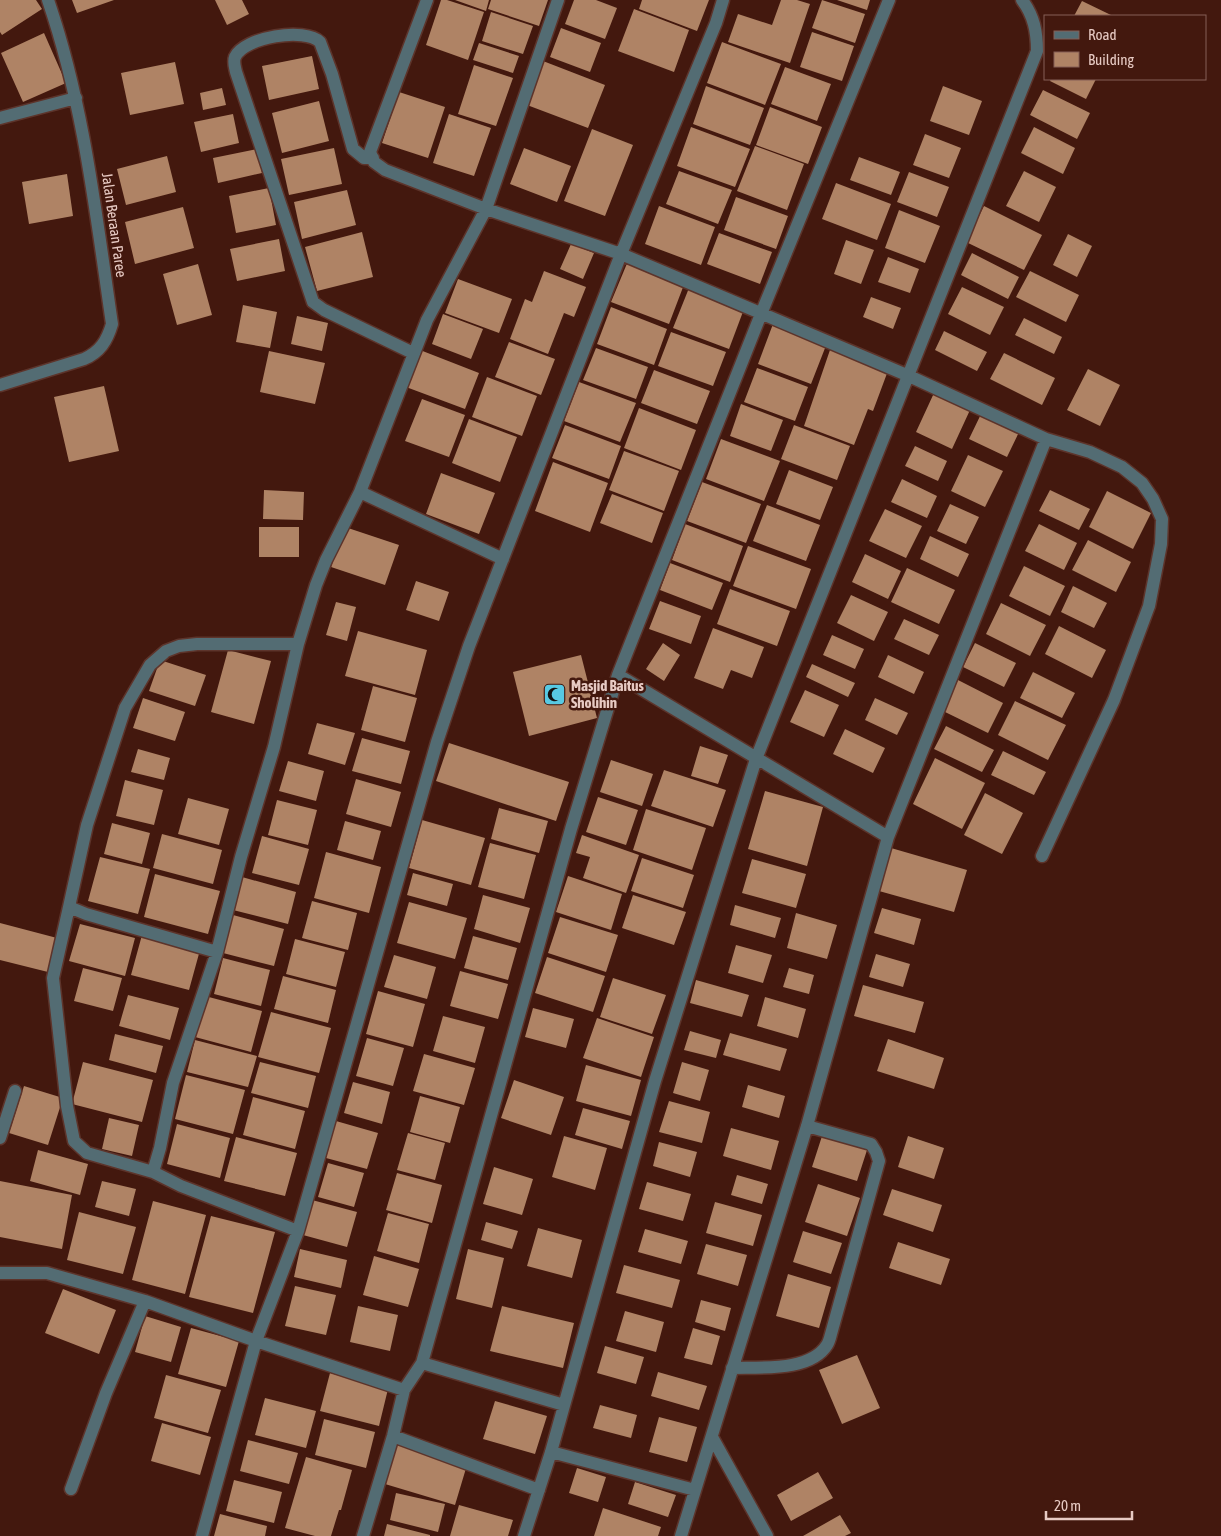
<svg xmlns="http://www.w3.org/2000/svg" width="1221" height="1536" viewBox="0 0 1221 1536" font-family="'Asap Condensed',sans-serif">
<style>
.building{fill:#af8365}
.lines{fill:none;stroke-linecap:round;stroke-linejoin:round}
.minor-casing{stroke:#5d342b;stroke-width:15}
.minor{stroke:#536c73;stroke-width:12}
.labels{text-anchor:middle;stroke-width:5;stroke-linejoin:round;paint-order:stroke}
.street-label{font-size:15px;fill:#e7cac3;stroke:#43180e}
.poi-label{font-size:15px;font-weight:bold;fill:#e7cac3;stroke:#43180e;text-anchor:start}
</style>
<rect width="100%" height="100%" fill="#43180e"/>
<path class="building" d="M0 0H36L42 9 2 35 0 32Z
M72 0H114L77 13Z
M215 0H242L249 14 227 25Z
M441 0H447L484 12 468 60 426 45Z
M455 0H489L486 11Z
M491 0H548L539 26 488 9Z
M574 0H596L617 8 605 39 565 24Z
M642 0H709L697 31 639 9Z
M781 0H797L810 4 790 63 728 42 738 14 772 25Z
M822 0 865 14 855 43 812 28Z
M837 0H870L867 10Z
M1082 1 1113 16H1074Z
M634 9 689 30 674 72 618 51Z
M491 12 533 26 523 54 482 41Z
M561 28 601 43 590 72 550 57Z
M812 32 854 46 842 81 800 67Z
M44 33 66 83 23 102 1 53Z
M722 42 781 64 765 105 707 83Z
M479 43 519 56 513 73 473 60Z
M312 56 319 89 269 100 262 66Z
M543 61 605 85 588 128 527 105Z
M175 62 184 104 130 115 121 73Z
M474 65 513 78 496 126 458 114Z
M785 67 831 84 817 121 771 104Z
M1051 79H1096L1086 99 1050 81Z
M706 86 764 108 750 145 693 124Z
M943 86 982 101 969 135 930 121Z
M222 88 226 105 203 110 200 93Z
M1043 90 1090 113 1077 139 1030 115Z
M399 92 445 107 428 158 382 143Z
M319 101 329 141 282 153 272 113Z
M770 107 822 127 808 164 756 145Z
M233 114 239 143 201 152 194 122Z
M449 114 491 128 474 176 433 163Z
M691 127 750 149 735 187 677 166Z
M1034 127 1075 148 1063 174 1021 153Z
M592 129 633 145 605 216 564 201Z
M925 134 961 148 949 178 913 165Z
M755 146 804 164 787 210 737 191Z
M334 148 342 184 289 195 281 159Z
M524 148 571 166 557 202 510 184Z
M257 149 262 173 218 183 213 158Z
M167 156 176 192 126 205 117 169Z
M859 157 900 172 891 195 850 180Z
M679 171 732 190 718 224 666 204Z
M1024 171 1056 187 1039 222 1006 206Z
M909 172 949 187 937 217 897 202Z
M67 174 73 216 29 224 22 182Z
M836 183 891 204 877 240 822 219Z
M269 188 276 225 236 233 229 196Z
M347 190 356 225 302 239 294 202Z
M736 197 788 216 776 249 724 230Z
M659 206 715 227 701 265 645 244Z
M984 206 1042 235 1024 270 966 242Z
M183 207 194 248 135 264 125 222Z
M899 210 940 226 925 263 885 248Z
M362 232 373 277 317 291 305 247Z
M719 233 772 252 760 284 707 264Z
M1068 234 1092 246 1077 277 1053 265Z
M279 239 285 271 237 281 230 249Z
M846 240 874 250 861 284 834 274Z
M571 244 594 253 583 279 560 269Z
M972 253 1019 277 1008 299 961 275Z
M888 257 919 269 910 293 878 282Z
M628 261 685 282 669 324 611 302Z
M198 264 212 315 177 325 163 274Z
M544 271 586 287 574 317 564 313 548 354 510 339 525 299 532 302Z
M1030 271 1079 295 1066 322 1016 297Z
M458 279 512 299 499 333 445 313Z
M962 287 1004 307 990 335 948 314Z
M689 288 744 309 729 349 673 328Z
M871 297 901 308 893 329 863 317Z
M243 305 277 312 270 348 236 342Z
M611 307 667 329 654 365 597 344Z
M443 314 483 329 471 359 432 344Z
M297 316 328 323 322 351 291 344Z
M1024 318 1062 337 1054 354 1015 335Z
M773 324 827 343 811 384 758 364Z
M944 331 987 352 977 371 935 350Z
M671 332 726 352 713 386 658 366Z
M509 342 555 359 541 395 495 377Z
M831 347 889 368 873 411 868 409 854 445 804 426Z
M596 348 648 367 636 399 583 380Z
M420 350 479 373 465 409 406 387Z
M269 351 325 363 315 404 260 392Z
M1004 353 1055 378 1042 405 990 379Z
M757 368 808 387 795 421 744 402Z
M1088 369 1120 385 1100 426 1067 410Z
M654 370 710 391 697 424 641 403Z
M487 377 537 396 522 436 472 417Z
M579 382 636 403 620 442 564 421Z
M104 386 119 451 69 462 54 397Z
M934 393 970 410 952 449 916 432Z
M422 399 465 415 449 457 405 441Z
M741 404 783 420 771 451 730 436Z
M639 408 696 430 681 470 624 448Z
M982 412 1020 430 1007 457 969 439Z
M469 419 517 437 500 482 452 463Z
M565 425 621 446 609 479 552 458Z
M794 425 850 446 837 480 781 459Z
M721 439 780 461 764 501 706 479Z
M915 446 947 461 938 481 905 466Z
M624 451 679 471 664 511 609 490Z
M968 455 1003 471 985 507 951 491Z
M553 462 608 483 590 532 535 511Z
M789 470 833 487 820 520 776 504Z
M441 473 495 493 479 534 426 514Z
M902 479 937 496 927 518 891 502Z
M702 482 761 504 746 543 687 521Z
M264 490 304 492 303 520 263 519Z
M1050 490 1090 509 1079 530 1039 511Z
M1107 491 1151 513 1133 549 1089 527Z
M612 494 663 513 652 543 600 523Z
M950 504 979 517 966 544 937 531Z
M767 505 820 525 806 561 753 541Z
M885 509 922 526 906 558 869 541Z
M685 524 743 546 730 582 672 560Z
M1039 524 1077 543 1064 570 1025 551Z
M259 527H299V557H259Z
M345 527 399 545 385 585 331 567Z
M930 536 969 554 958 577 920 559Z
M1088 540 1131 562 1116 592 1072 570Z
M748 546 811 569 796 609 733 586Z
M865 554 901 571 888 599 852 582Z
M670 563 723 583 712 610 660 590Z
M1024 566 1065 586 1050 616 1009 596Z
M907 568 955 590 939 624 891 602Z
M416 581 449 592 439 621 406 610Z
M1073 586 1107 603 1094 628 1061 612Z
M730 589 790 611 777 646 717 624Z
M851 595 888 612 874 641 837 623Z
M660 601 701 616 691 644 649 629Z
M336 602 356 607 347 641 326 635Z
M1001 603 1046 625 1030 656 986 634Z
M904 619 939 635 929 655 894 639Z
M1059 626 1106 650 1092 678 1045 654Z
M713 628 764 647 752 678 731 670 723 689 694 678Z
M358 631 427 650 415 695 345 676Z
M832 635 864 649 855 669 823 655Z
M663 643 680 655 664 681 646 669Z
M975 643 1016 663 1004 687 963 667Z
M228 650 271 661 254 724 211 712Z
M581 655 597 718 529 736 513 672Z
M888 655 924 672 914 694 878 677Z
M160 660 206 675 195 706 149 691Z
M812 664 855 683 848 697 806 677Z
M1033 672 1075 693 1062 718 1020 698Z
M958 680 1003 703 988 733 943 711Z
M373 686 417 698 405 742 361 730Z
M805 690 839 705 824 737 790 722Z
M143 698 185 712 175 741 133 728Z
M875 698 908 713 897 735 865 720Z
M1015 701 1066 725 1048 760 998 735Z
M317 723 355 733 345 765 308 754Z
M946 726 994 750 982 772 934 749Z
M845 729 885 748 873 773 833 754Z
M362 738 410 751 401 784 352 771Z
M449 743 569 782 556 821 436 781Z
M700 746 728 755 718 784 691 776Z
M138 749 170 758 164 780 131 772Z
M1003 751 1046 772 1034 795 991 775Z
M935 758 985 783 962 829 913 804Z
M611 760 653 774 642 806 600 792Z
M288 761 324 771 316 801 279 791Z
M664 770 726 790 713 827 651 806Z
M356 779 401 792 391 827 346 814Z
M125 780 163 790 154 825 116 816Z
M765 791 823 807 807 866 748 849Z
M985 793 1023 813 1002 854 964 835Z
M598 797 638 810 626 845 586 832Z
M188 798 229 809 219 845 178 834Z
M277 800 317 810 308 845 268 835Z
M499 808 548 821 539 853 491 839Z
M646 809 706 828 692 870 633 850Z
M422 820 485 838 471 885 409 868Z
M345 821 381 831 373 860 337 850Z
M112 823 150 833 142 864 104 854Z
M162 834 222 850 213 884 153 868Z
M582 835 639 855 626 893 583 878 590 857 576 853Z
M262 836 309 849 299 885 252 873Z
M490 843 536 855 524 899 478 887Z
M891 848 967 870 954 912 879 891Z
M326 852 381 867 369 913 314 898Z
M100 857 150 869 138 914 88 901Z
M642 858 694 875 683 908 631 891Z
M752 859 806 874 796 908 742 893Z
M413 873 453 884 447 906 407 895Z
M155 874 220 891 208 934 144 917Z
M568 876 622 894 611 930 556 912Z
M242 877 296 892 288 924 233 910Z
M483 895 530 908 520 943 474 929Z
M633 895 686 912 674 945 622 928Z
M312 901 357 913 348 950 302 938Z
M409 902 467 918 455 959 397 943Z
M735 905 781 918 775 938 730 925Z
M882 908 921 919 914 945 874 933Z
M796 913 837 925 827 959 787 948Z
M233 915 284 929 274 966 223 953Z
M560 917 618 935 606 972 548 953Z
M0 923 57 938 48 972 0 960Z
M80 924 135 938 125 976 69 961Z
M142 935 200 950 189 990 131 975Z
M473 936 517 948 508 980 464 968Z
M295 939 345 952 336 987 286 974Z
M736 945 772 955 763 983 728 973Z
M876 954 910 964 903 987 869 977Z
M394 955 436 967 427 999 384 987Z
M547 957 605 976 593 1012 535 993Z
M223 958 270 970 261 1006 214 994Z
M83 968 122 978 113 1011 74 1001Z
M789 968 814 975 809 994 783 987Z
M460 971 508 984 498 1019 450 1006Z
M283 976 336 990 328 1023 274 1009Z
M613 978 666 995 652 1034 600 1017Z
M696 980 749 995 742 1017 690 1003Z
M863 985 924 1002 915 1033 854 1016Z
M378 991 425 1004 413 1047 366 1034Z
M128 995 179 1008 170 1040 119 1026Z
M205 996 262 1011 251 1052 195 1037Z
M765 997 806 1009 798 1038 757 1026Z
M533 1008 574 1019 566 1048 525 1037Z
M271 1012 331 1028 319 1073 258 1057Z
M443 1016 485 1027 475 1063 433 1051Z
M597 1018 654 1037 641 1077 583 1058Z
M690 1031 721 1040 716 1058 684 1050Z
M730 1033 787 1049 780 1071 723 1055Z
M115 1034 163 1046 156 1073 109 1060Z
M367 1038 404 1048 393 1086 356 1076Z
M888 1039 944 1058 934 1089 877 1071Z
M195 1040 257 1056 248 1087 187 1072Z
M424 1054 475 1068 464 1105 413 1091Z
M83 1062 153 1080 142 1122 72 1104Z
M260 1062 316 1076 308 1108 251 1093Z
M682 1062 709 1070 700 1101 673 1093Z
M586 1065 641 1080 631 1116 576 1101Z
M186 1075 245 1090 233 1134 175 1119Z
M514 1080 564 1097 551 1135 501 1118Z
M353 1082 390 1092 382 1124 344 1113Z
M748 1085 785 1096 779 1118 742 1107Z
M24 1086 63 1098 48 1145 9 1133Z
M420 1096 460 1107 450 1143 410 1132Z
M253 1097 305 1111 295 1149 243 1135Z
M669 1101 710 1112 702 1143 659 1132Z
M583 1108 630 1121 622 1149 575 1135Z
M109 1118 139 1125 132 1156 102 1149Z
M336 1121 378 1133 367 1169 326 1158Z
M177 1124 230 1138 220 1178 167 1164Z
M731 1128 779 1141 771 1170 723 1156Z
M408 1133 445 1143 435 1180 397 1170Z
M823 1133 868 1147 857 1181 812 1167Z
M564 1136 607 1148 595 1190 552 1177Z
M908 1136 944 1148 934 1179 898 1167Z
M236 1137 297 1153 285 1196 224 1181Z
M659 1142 697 1152 690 1177 653 1166Z
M38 1150 88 1164 80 1195 30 1181Z
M328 1163 364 1173 354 1207 318 1197Z
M494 1167 533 1179 522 1215 483 1204Z
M397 1173 442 1185 432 1223 386 1210Z
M737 1175 768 1184 762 1204 731 1195Z
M0 1181 72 1195 62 1249 0 1237Z
M102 1181 136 1189 129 1216 95 1207Z
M647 1182 691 1194 683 1221 639 1209Z
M818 1184 860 1198 847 1236 805 1222Z
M892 1189 942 1205 933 1232 883 1215Z
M312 1200 357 1212 347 1247 303 1235Z
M153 1201 206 1215 185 1294 132 1280Z
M715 1202 762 1215 753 1246 706 1233Z
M79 1212 136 1227 123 1274 67 1260Z
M388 1213 429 1224 419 1263 377 1251Z
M211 1216 275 1232 253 1313 189 1297Z
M486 1222 518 1231 512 1249 481 1240Z
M538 1228 582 1240 572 1278 527 1266Z
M645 1229 688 1241 681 1264 638 1252Z
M803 1231 842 1243 831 1274 793 1262Z
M898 1242 950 1259 941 1285 889 1268Z
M706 1244 747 1255 738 1286 697 1274Z
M300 1249 347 1260 341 1288 294 1277Z
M468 1249 504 1258 492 1308 456 1299Z
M374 1256 419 1269 408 1307 363 1295Z
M624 1265 680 1280 672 1308 616 1293Z
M788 1274 831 1287 819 1328 776 1316Z
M295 1286 336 1295 326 1335 285 1326Z
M63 1289 116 1310 99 1354 45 1333Z
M701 1300 731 1308 725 1331 695 1322Z
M358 1306 398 1315 390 1351 350 1342Z
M502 1306 574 1323 563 1368 490 1351Z
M625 1311 664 1322 656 1352 616 1341Z
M145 1316 181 1327 171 1362 135 1352Z
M191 1328 239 1341 226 1387 178 1374Z
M693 1328 720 1336 712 1365 684 1358Z
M605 1346 644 1357 636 1384 597 1373Z
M857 1355 880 1408 842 1424 819 1370Z
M658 1372 707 1386 699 1410 651 1396Z
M330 1373 388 1389 379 1426 320 1411Z
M166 1375 221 1390 208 1433 154 1418Z
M265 1398 316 1411 306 1448 255 1435Z
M495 1401 547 1416 535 1454 483 1439Z
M600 1405 637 1415 631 1438 593 1428Z
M659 1417 697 1427 687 1462 649 1452Z
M324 1419 375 1432 366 1468 315 1455Z
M162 1423 211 1437 200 1475 151 1461Z
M248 1440 298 1453 289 1484 240 1471Z
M397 1445 467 1465 455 1505 385 1484Z
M306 1457 352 1470 341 1510H339L331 1536H315L285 1528Z
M577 1468 606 1477 598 1502 569 1493Z
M818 1472 833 1498 791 1521 777 1495Z
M234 1480 282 1492 274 1523 226 1511Z
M635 1482 676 1495 668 1517 628 1504Z
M396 1493 445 1504 438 1532 390 1520Z
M459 1505 513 1520 508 1536H450Z
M603 1508 661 1527 658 1536H594Z
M220 1514 267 1526 265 1536H214Z
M840 1515 851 1533 845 1536H803Z
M387 1524 430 1535V1536H384Z"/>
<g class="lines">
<defs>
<path id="minor" d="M427 0 370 152 374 162 385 170 486 209 621 254 909 376 1046 439 1090 452 1122 467 1142 483 1153 499 1162 519 1161 544 1149 606 1114 700 1042 856
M0 118 76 98
M373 158H364L353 149 332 74 320 42C305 27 244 37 235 57 233 62 235 67 236 72L313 302 324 310 413 353
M0 385 84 359C100 352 107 341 112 324 96 215 84 105 48 0
M360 492 503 559
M618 675 888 837
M69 907 87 825 125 708 150 665 166 651 179 646 197 644H298
M0 1138 15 1091
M153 1172 87 1153 74 1141 67 1106 53 978 69 907 86 914 217 952
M298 1231 181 1186 153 1172 160 1148 173 1083 217 952 241 857 274 747 298 644 316 585 326 560 360 492 427 320 486 209 558 0
M0 1273H47L145 1301 256 1341 404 1390
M422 1363 564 1405
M732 1368C760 1367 810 1372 827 1345 829 1342 830 1338 831 1334L879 1161 876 1152 871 1144 807 1126
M393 1436 539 1490
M712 1437 767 1536
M551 1452 695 1490
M71 1489 106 1393 145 1301
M202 1536 256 1341 298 1231 437 742 469 646 621 254 716 23 723 0
M363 1536 393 1436 404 1390 422 1363 571 829 618 675 761 314 889 0
M524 1536 551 1452 655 1081 756 759 1037 51C1037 32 1034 16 1022 0
M681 1536 807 1126 888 837 1046 439"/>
</defs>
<use href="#minor" class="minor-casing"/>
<use href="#minor" class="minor"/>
</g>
<defs>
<symbol id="mosque-square" viewBox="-11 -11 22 22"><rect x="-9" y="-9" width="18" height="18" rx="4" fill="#57c9e3" stroke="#43180e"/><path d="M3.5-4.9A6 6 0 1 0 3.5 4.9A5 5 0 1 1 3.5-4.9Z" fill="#111"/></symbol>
</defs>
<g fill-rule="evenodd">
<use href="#mosque-square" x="542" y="682" width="25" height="25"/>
</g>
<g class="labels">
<g class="street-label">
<text transform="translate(114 225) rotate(82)" y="5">Jalan Beraan Paree</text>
</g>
<g class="poi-label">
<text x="571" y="691">Masjid Baitus<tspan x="571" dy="17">Sholihin</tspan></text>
</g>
</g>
<rect x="1044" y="15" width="162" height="65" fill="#43180e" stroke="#855f56"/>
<rect x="1054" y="31" width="25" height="8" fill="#536c73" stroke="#855f56"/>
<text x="1088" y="40" font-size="15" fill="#e7cac3">Road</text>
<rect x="1054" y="52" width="25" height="15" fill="#af8365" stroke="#855f56"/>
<text x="1088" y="65" font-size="15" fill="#e7cac3">Building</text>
<path d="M1046 1511v8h86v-8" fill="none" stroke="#e7cac3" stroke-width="2.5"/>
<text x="1054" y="1511" font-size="15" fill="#e7cac3" stroke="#43180e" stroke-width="4" paint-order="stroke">20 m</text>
</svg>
